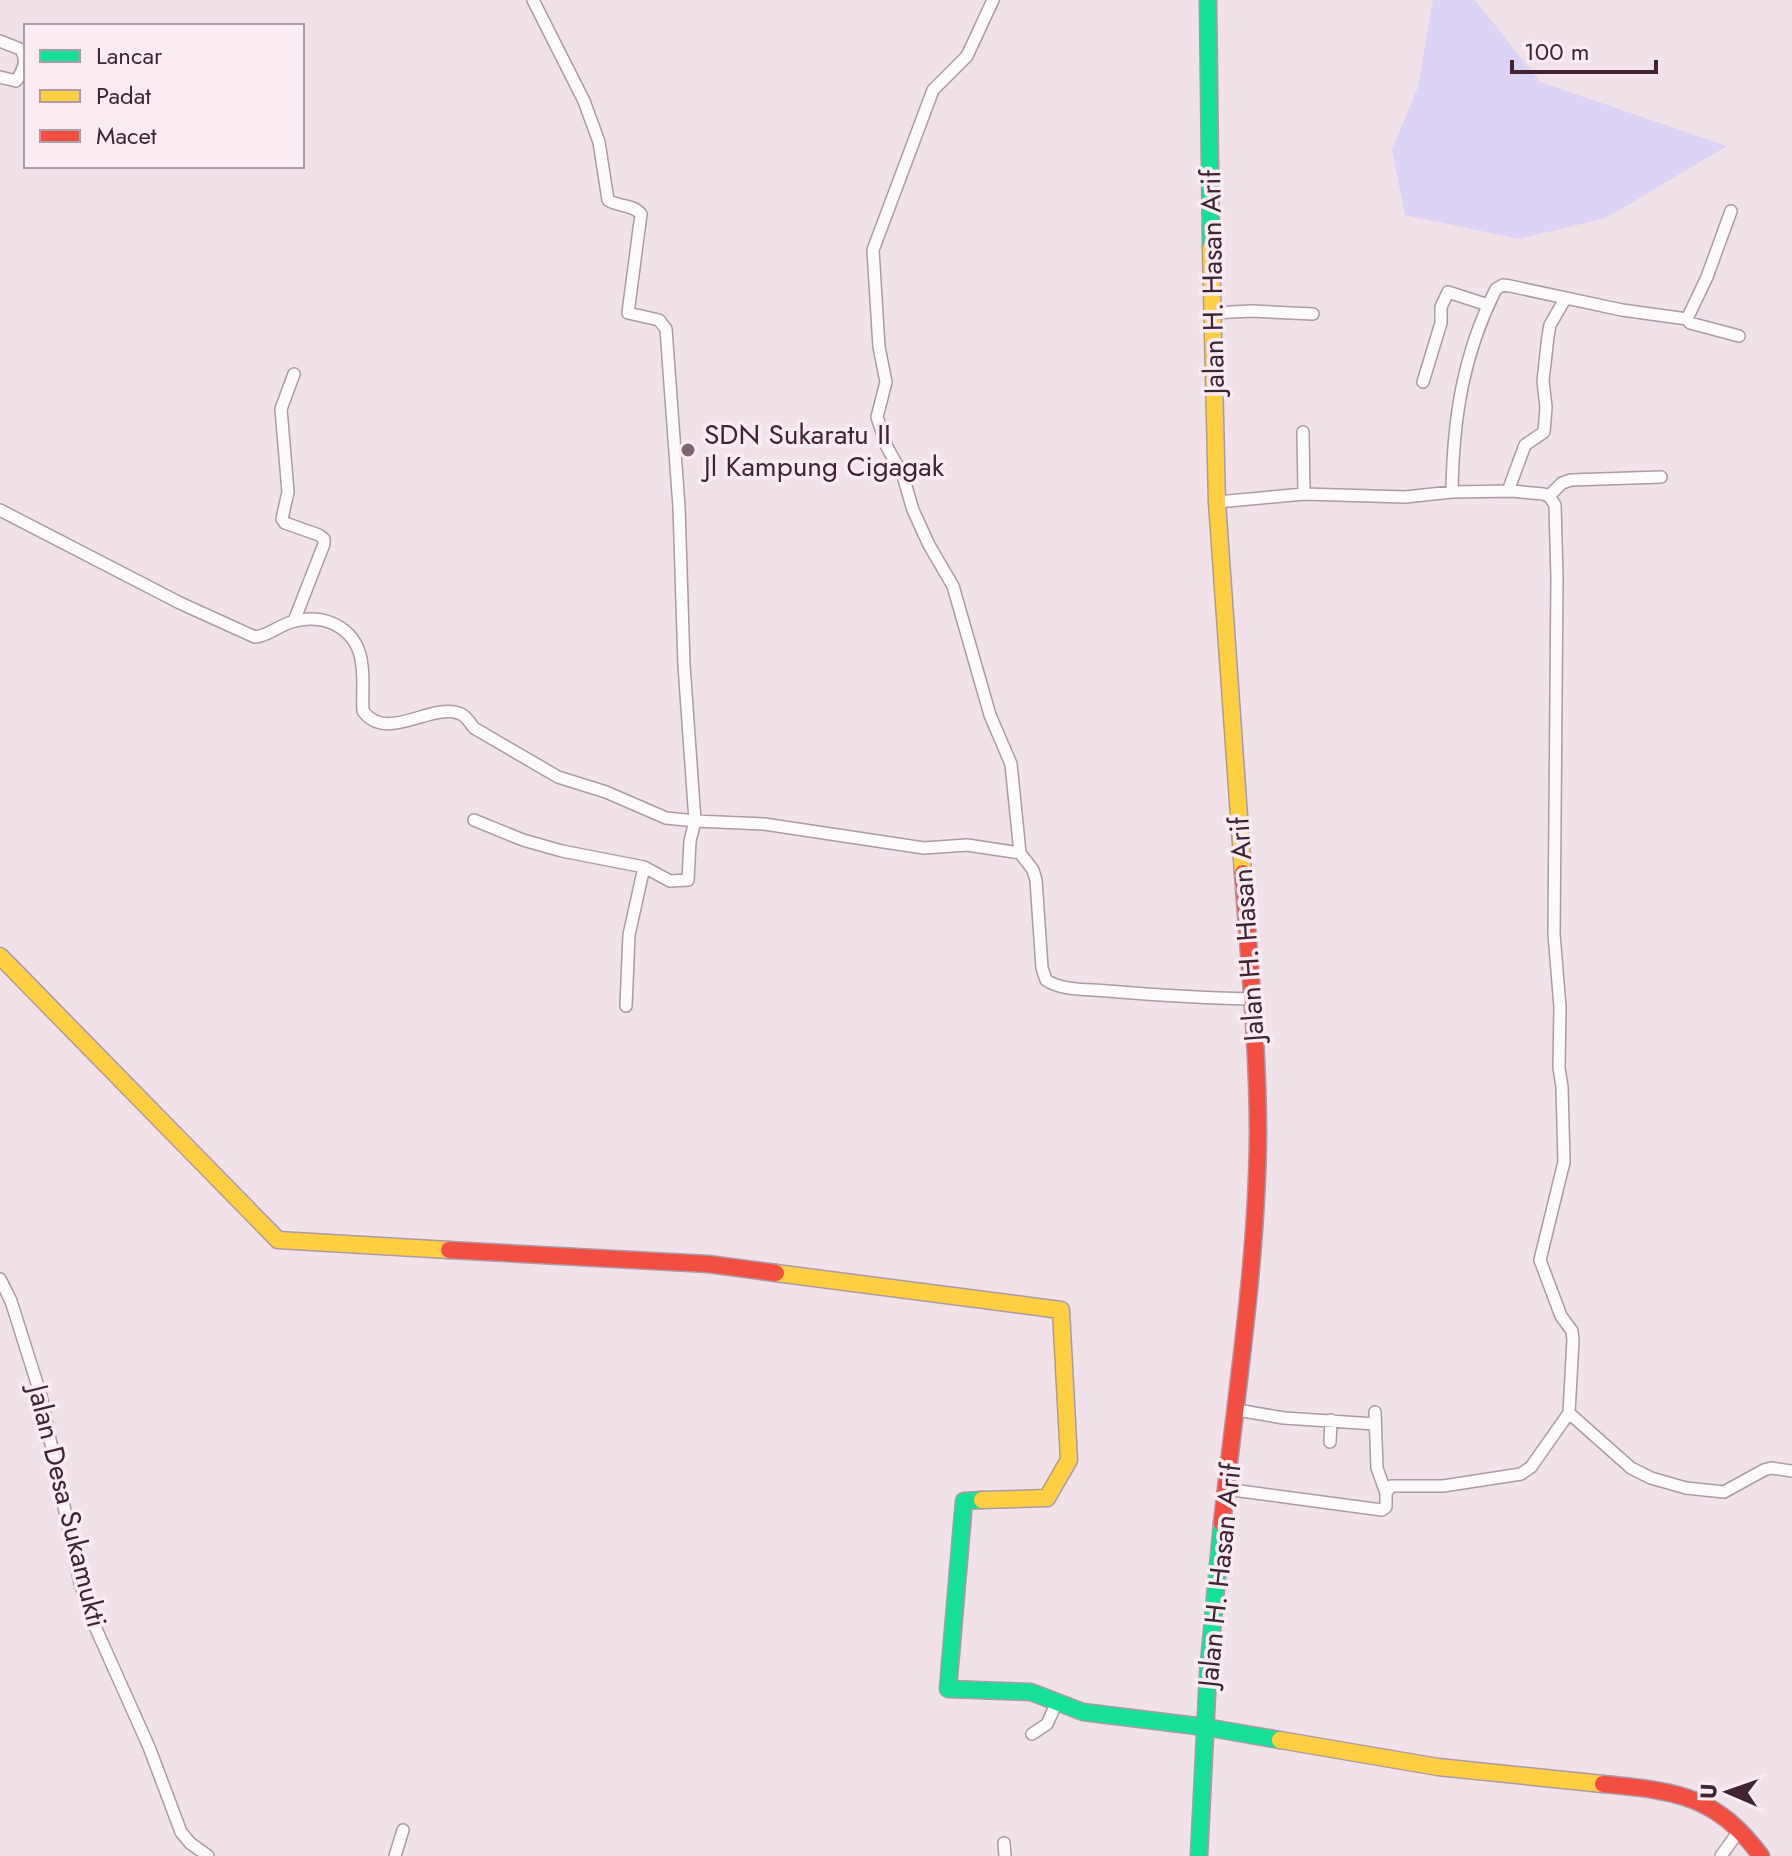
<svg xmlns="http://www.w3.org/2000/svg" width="1792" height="1856" viewBox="0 0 1792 1856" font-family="Jost,sans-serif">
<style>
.green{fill:#dcd3f5}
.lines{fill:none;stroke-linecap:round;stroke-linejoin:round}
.street-casing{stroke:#ad9aa4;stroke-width:14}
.fast-casing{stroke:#ad9aa4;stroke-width:19}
.slow-casing{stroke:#ad9aa4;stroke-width:19}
.jam-casing{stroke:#ad9aa4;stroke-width:19}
.street{stroke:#fdfafc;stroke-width:11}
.fast{stroke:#16e098;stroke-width:16}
.slow{stroke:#ffcf43;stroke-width:16}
.jam{stroke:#f24e42;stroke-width:16}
.poi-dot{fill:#7e6673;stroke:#fbecf3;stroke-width:3}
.labels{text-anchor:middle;stroke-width:7;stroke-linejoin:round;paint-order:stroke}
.street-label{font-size:28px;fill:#402433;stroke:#fbecf3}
.poi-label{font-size:28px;fill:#402433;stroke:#fbecf3;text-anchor:start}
</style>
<rect width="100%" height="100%" fill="#f1e1e9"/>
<path class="green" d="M1433 0H1475L1540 82 1727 146 1606 218 1519 239 1405 215 1392 149 1418 87Z"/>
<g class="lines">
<defs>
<path id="street" d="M533 0 584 101 599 142 608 200C618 207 633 204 641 214L628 313 659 320 666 329 679 507 684 665 695 821 764 824 924 848 967 845 1020 853
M993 0 967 56 933 90 873 250 879 347 886 382 877 417 887 447 903 476 913 510 929 545 953 586 990 715 1011 764 1020 853 1033 870 1036 880 1042 968 1046 980C1062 991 1089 989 1107 991 1155 995 1203 998 1251 999
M0 41 20 49C29 59 23 71 16 81L0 77
M1212 313 1252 311 1313 314
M1687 319 1690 323 1739 336
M1423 382 1441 323V307L1448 292 1488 305
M1303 432 1304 494
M1508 491 1525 445 1544 432 1546 407 1543 381 1548 336 1550 325 1565 299
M1452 492C1453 419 1463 354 1496 289L1503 285 1510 286 1622 310 1687 319 1707 277 1731 211
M1549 496 1562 483 1571 480 1661 477
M1217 502 1304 494 1405 497 1452 492 1512 491 1543 494 1549 496 1555 505 1557 577 1554 934 1560 1007 1559 1068 1562 1087 1564 1162 1540 1260 1561 1316 1572 1331 1573 1340 1569 1413 1531 1467 1521 1474 1443 1486H1391L1386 1493V1507L1382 1510 1225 1489
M0 510 180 603 255 637C269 636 280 624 295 621 329 613 359 631 362 666 364 681 362 696 363 711 387 744 432 701 461 714 467 717 470 723 474 728L558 777 606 792 666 818 695 821 690 841 688 880 670 881 644 867 629 935 626 1006
M294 621 324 544V539L319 535 285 523 282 519 288 492 281 409 294 374
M474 820 523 840 562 851 644 867
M0 1279 11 1301 41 1396 80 1583 93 1622 149 1747 181 1832 190 1843 208 1856
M1237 1410 1284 1418 1375 1424
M1375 1412 1377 1468 1386 1493
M1569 1413 1631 1468 1651 1478 1686 1488 1724 1492 1764 1470 1771 1468 1792 1471
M1330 1442 1331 1420
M1032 1734 1047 1724 1057 1702
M1004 1843 1005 1856
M395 1856 403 1830
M1721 1856 1736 1835"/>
<path id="fast" d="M1208 0 1211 248
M982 1500 964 1501 948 1689 1031 1692 1083 1712 1205 1727 1280 1740
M1199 1856 1208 1674 1222 1523"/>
<path id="slow" d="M1211 248 1217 502 1243 873
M0 956 278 1240 449 1250
M776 1273 1061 1310 1069 1460 1047 1498 982 1500
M1280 1740 1438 1767 1603 1784"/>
<path id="jam" d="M449 1250 708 1264 776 1273
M1222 1523C1236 1394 1257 1265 1258 1134 1258 1047 1249 960 1243 873
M1603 1784C1675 1791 1715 1794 1761 1856"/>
</defs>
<use href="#street" class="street-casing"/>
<use href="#fast" class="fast-casing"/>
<use href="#slow" class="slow-casing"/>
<use href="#jam" class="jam-casing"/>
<use href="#street" class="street"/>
<use href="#fast" class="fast"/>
<use href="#slow" class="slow"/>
<use href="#jam" class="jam"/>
</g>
<circle class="poi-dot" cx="688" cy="450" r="8"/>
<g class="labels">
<g class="street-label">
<text transform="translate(1212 282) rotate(-91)" y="10">Jalan H. Hasan Arif</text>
<text transform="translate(1246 929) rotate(-94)" y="10">Jalan H. Hasan Arif</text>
<text transform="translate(68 1506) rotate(76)" y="10">Jalan Desa Sukamukti</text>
<text transform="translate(1219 1575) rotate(-84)" y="10">Jalan H. Hasan Arif</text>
</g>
<g class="poi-label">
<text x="704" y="444">SDN Sukaratu II<tspan x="704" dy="32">Jl Kampung Cigagak</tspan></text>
</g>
</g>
<rect x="24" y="24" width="280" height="144" fill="#fbecf3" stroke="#b09ca6" stroke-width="2"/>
<rect x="40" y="50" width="40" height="12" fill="#16e098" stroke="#b09ca6" stroke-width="2"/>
<text x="96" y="64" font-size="24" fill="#402433">Lancar</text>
<rect x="40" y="90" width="40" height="12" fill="#ffcf43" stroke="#b09ca6" stroke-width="2"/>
<text x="96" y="104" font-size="24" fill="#402433">Padat</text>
<rect x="40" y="130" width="40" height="12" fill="#f24e42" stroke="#b09ca6" stroke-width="2"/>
<text x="96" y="144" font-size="24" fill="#402433">Macet</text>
<g transform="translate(1728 1792) rotate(272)" stroke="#fbecf3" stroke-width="6" paint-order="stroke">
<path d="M0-6L14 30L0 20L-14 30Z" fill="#402433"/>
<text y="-12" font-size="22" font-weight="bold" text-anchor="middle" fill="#402433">U</text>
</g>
<path d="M1512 60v12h144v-12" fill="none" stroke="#402433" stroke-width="4"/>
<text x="1524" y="60" font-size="24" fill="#402433" stroke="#fbecf3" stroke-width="6" paint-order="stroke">100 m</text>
</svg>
